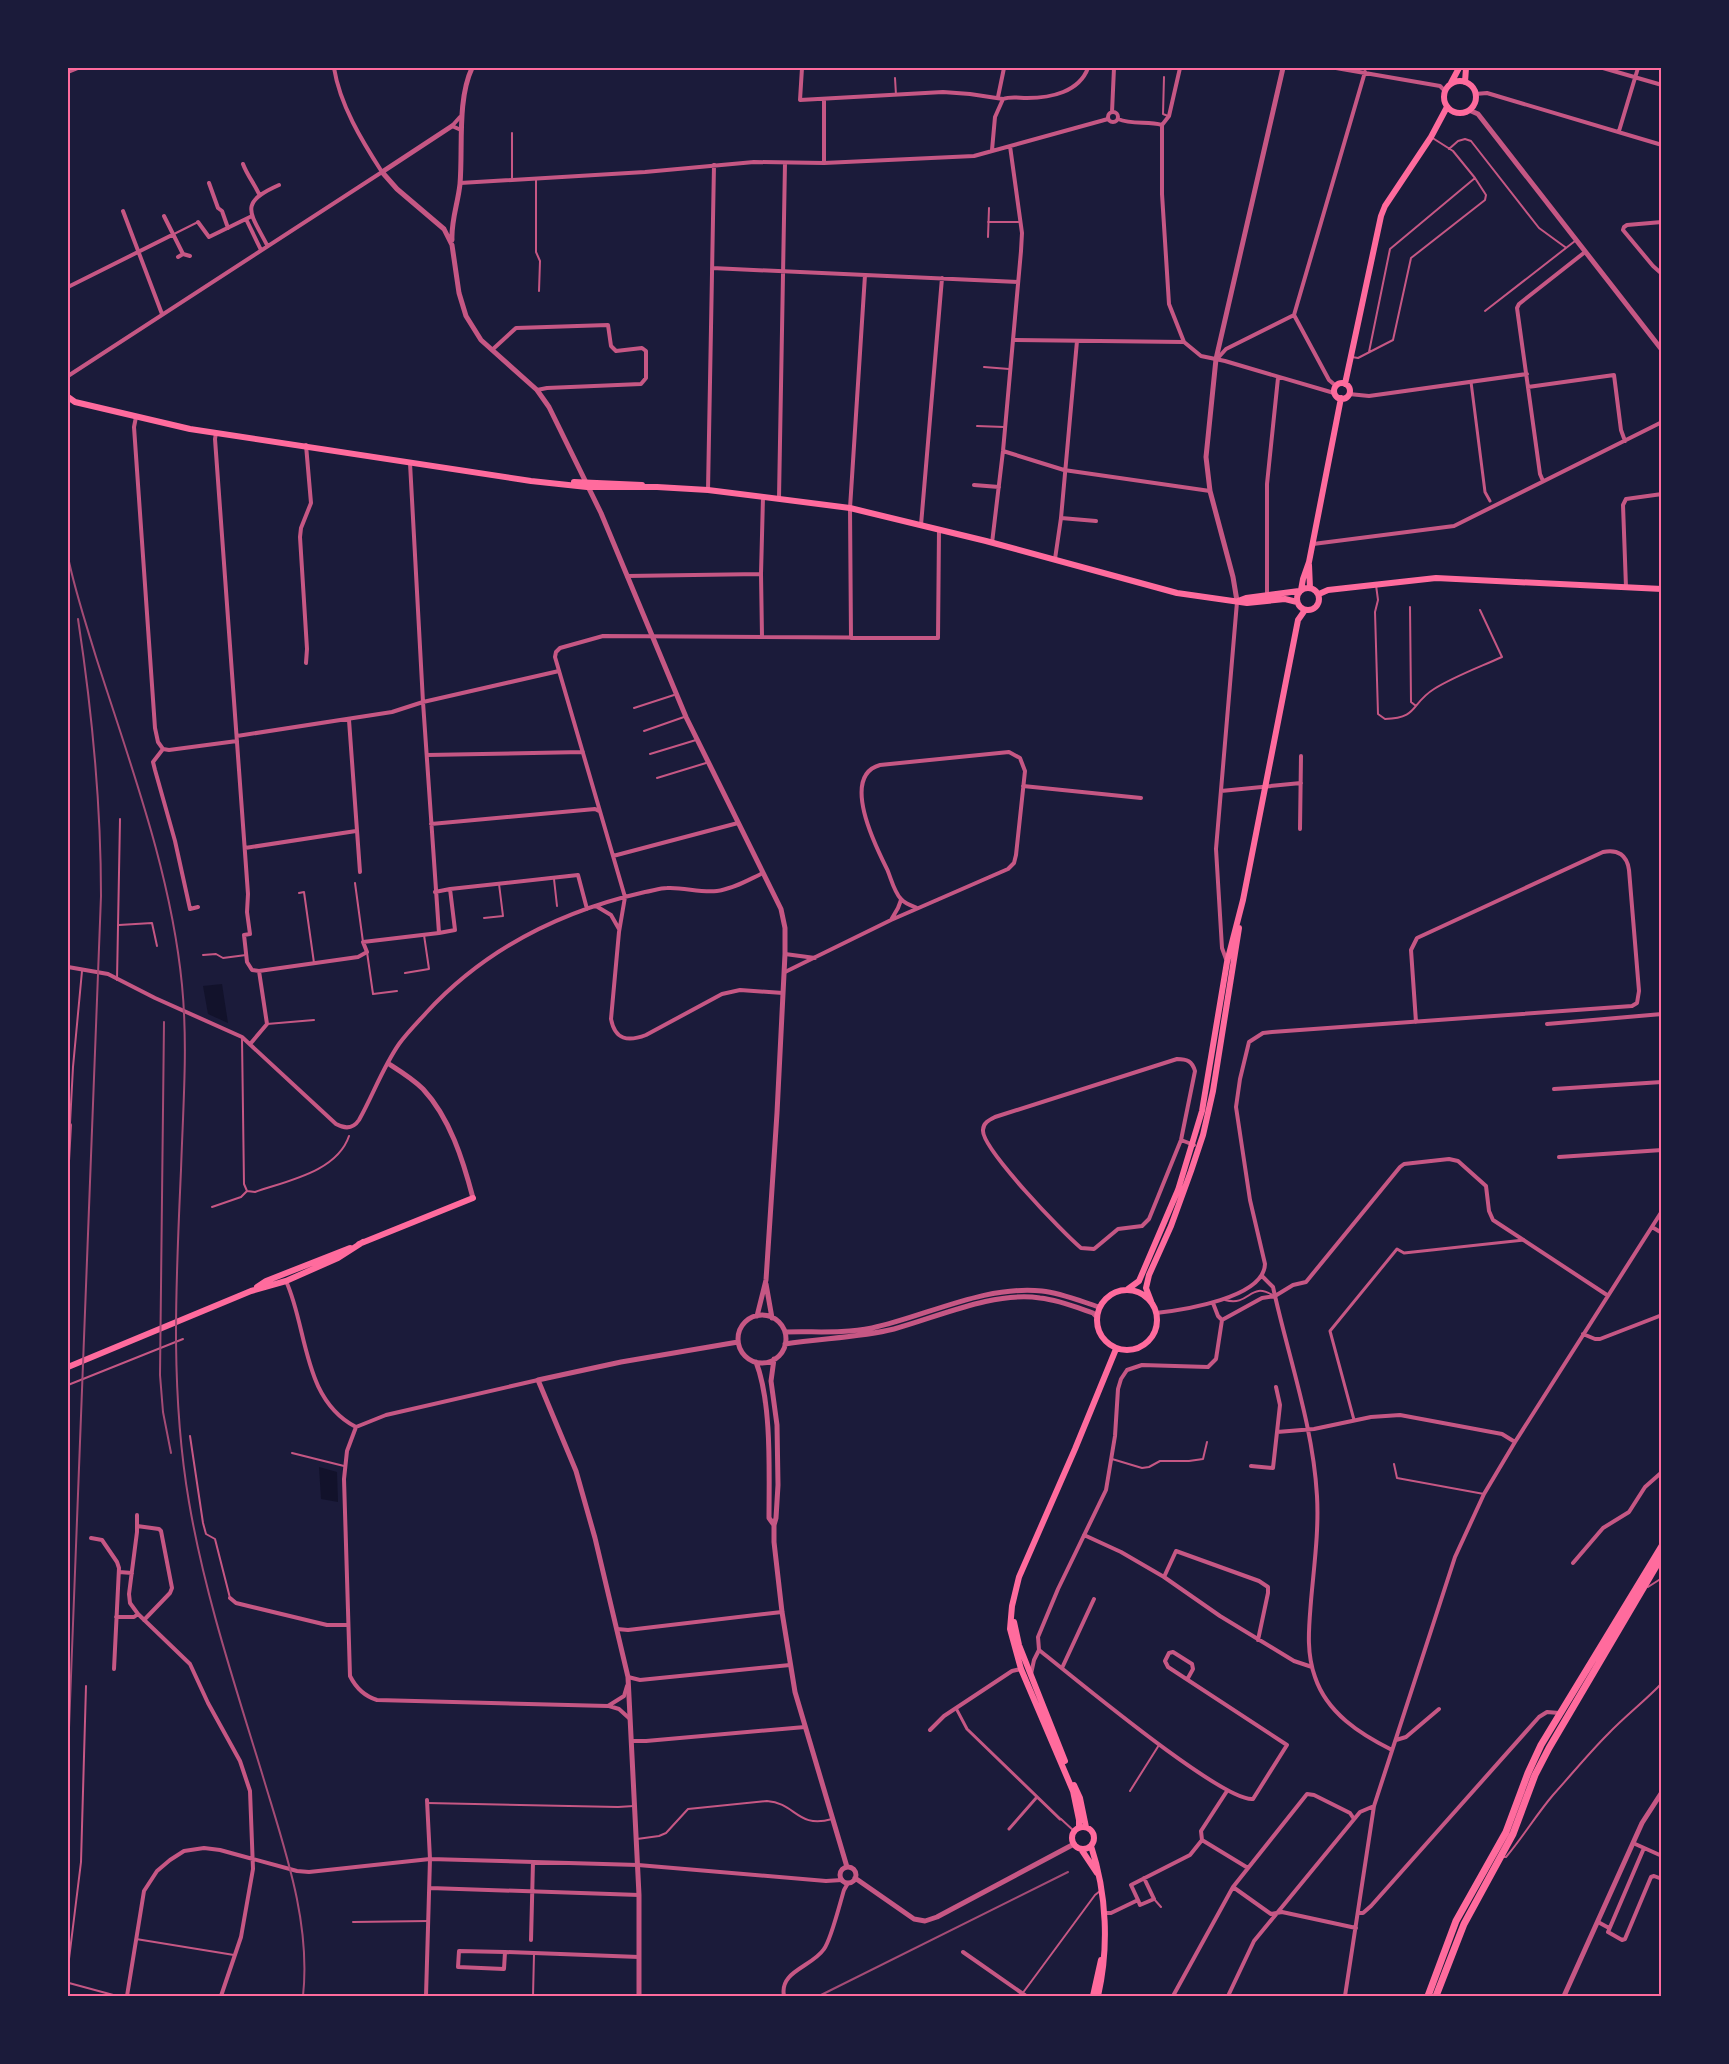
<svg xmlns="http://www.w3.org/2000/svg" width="1729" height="2064" viewBox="0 0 1729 2064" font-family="'Asap Condensed',sans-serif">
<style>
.water{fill:#12122b}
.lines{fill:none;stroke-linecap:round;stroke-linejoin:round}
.service{stroke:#c65784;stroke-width:2}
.pedestrian{stroke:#c65784;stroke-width:3}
.minor{stroke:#c65784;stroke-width:4}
.tertiary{stroke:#c65784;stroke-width:5}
.secondary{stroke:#ff6b9d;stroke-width:6}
.primary{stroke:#ff6b9d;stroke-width:7}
.rail{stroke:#a44b75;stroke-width:2}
.neatline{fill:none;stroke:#ff6b9d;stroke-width:2}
</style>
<rect width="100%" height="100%" fill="#1b1b3a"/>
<path class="water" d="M222 984 228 1023 208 1014 203 986Z
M319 1467 337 1472 338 1502 321 1499Z"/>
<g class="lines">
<path class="service" d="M1164 77 1163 114 1168 116
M895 78 896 95
M1449 149 1458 141 1465 139 1471 141 1539 228 1565 247
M536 179V252L540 261 539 291
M512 180V133
M988 222H1020
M174 234 198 222
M988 237 989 208
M1485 311 1575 241
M1369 352 1390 249 1475 178 1453 151 1431 137
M1352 357 1358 358 1393 340 1411 258 1485 200 1486 195 1475 178
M984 367 1009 369
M977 426 1004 427
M1376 585 1378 600 1375 612 1378 714 1385 719C1419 718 1410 704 1434 689 1455 676 1480 667 1502 657L1480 610
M1410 607 1411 702 1416 706
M634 708 674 695
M644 731 684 717
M650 754 696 740
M657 778 706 763
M554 879 557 906
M355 883 363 942
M299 893 304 892 314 963
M484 918 503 916 499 884
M119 925 152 923 157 946
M367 952 373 994 397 991
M203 955 216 954 223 958 246 955
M405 973 429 969 424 935
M117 980 120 819
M267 1024 314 1020
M242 1039 244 1184 247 1191
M70 1123 73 1067 82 971
M212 1207 241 1197 247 1191 255 1192C286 1181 337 1172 349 1136
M1225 1300C1251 1307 1249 1280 1274 1296
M68 1385 183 1339
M190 1436 203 1523 206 1534 215 1539 230 1598
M292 1453 344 1466
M1112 1459 1142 1468 1149 1467 1160 1461H1189L1203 1459 1207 1442
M1394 1464 1397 1478 1484 1494
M1648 1587 1662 1578
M1130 1791 1159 1745
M427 1803 618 1807 634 1806
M1061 1819 1074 1831
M637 1839 659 1836 666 1833 688 1809 767 1801C796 1803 797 1829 832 1819
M1503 1857H1506C1523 1837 1536 1815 1553 1795 1571 1775 1589 1753 1608 1734 1625 1716 1645 1701 1662 1683
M1154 1899 1161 1907
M353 1922 429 1921
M136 1939 234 1955
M68 1967 81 1862 86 1686
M68 1981 69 1983 117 1996
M1022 1994 1095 1895 1100 1891
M533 1996 534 1954"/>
<path class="pedestrian" d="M1471 382 1485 492 1490 501
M1354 1420 1330 1331 1397 1249 1404 1253 1524 1240
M957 1710 967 1729 1060 1819
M1009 1829 1037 1797"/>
<path class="minor" d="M802 68 800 100 943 92 970 94 1003 99
M1336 68 1440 86 1445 91
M1603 68 1662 85
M68 72 78 68
M1475 94 1487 93 1662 145
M998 97 1004 68
M1108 117a5 5 0 1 1 10 0a5 5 0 1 1-10 0Z
M1112 112 1114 68
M460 117 452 126 461 130
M1118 119C1132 125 1148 121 1162 125V194L1169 304 1184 342 1201 356 1225 361 1334 393
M1162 125 1169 116 1180 68
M1619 131 1638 68
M992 150 995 117 1003 99C1011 96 1019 98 1027 98 1051 98 1079 92 1088 68
M824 163V99
M243 164C247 175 254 183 259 194
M209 183 218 208 222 211 228 228
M460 183 645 172 754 162 824 163 974 156 1108 119
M123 211 162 314
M164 216 183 254
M246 219 261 250
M198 222 209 237 252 216
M1662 222 1627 225 1624 227 1623 230 1653 266 1662 274
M267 245C250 212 238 203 279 185
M178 257 183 254 190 256
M712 268 1018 282
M68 287 172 235
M1294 315 1329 380 1336 386
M1013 340 1183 342
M492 350 516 328 608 325 611 346 616 351 642 348 646 351V378L641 384 547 388 537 390
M1217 359 1226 349 1294 315 1365 72
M68 376 382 172C362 141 340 105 334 68
M1528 387 1614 375 1621 430 1625 441
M1349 394 1369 396 1527 374
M136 417 134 427 155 728 158 742 163 749
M216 433 215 439 248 894 247 912 250 934 244 935 247 962 252 970 259 971 267 1024 251 1043
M1003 451 1064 470 1210 491
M410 463 423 702 439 933 455 930 450 889
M1543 481 1540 474 1517 308 1519 304 1585 252
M974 485 999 487
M708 490 714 165
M779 498 785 163
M1061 518 1096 521
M921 525 942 278
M992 543 1003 451 1021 251 1022 233 1010 146
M1313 544 1454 526 1662 422
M1055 559 1061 518 1077 341
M627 576 761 574
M1626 587 1623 505 1626 499 1662 494
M1267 595V484L1278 378
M762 637 761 574 763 497
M851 638 850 508 865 275
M306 663 307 649 300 537 301 528 311 503 306 445
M349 720 360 872
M237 736 392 712 423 702 559 671
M163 749 153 762 155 770 175 841 190 909 198 907
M163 749 169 750 237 741
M427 755 583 752
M1023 786 1141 798
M1221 791 1301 783
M431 824 595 809 599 811
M1300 829 1301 756
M245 848 356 831
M613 856 738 823
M435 892 450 889 578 875 587 909
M596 906 611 915 619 929
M891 920 898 908 901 900
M785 954 815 958
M1226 959 1222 948 1216 849 1237 602
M68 967 108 974 155 998 242 1037 336 1124C345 1129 353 1129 359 1120 373 1095 383 1067 399 1044 407 1033 417 1023 426 1013 484 950 561 911 645 892 652 891 660 888 667 888 684 887 700 893 717 891 733 889 748 880 763 873
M259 971 358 957 367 952 363 942 439 933
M785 972 891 920 1008 869 1014 863 1016 855 1025 771 1020 758 1009 752 880 765C840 776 876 847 887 869 891 878 894 892 901 899 904 903 912 906 917 908
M783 993 740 990 722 994 646 1035C628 1042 615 1040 611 1019L619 932 625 897 555 657 556 652 560 648 603 636 938 638 939 530
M1547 1024 1662 1014
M1177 1059C1187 1059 1192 1061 1195 1071L1181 1140 1149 1219 1142 1226 1118 1229 1094 1249 1081 1248C1064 1234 981 1148 983 1130 983 1123 989 1120 995 1117Z
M1554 1089 1662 1082
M1181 1140 1194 1145
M1559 1157 1662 1150
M68 1161 70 1125
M1652 1227 1662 1233
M1262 1276 1273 1287C1288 1356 1313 1425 1317 1496 1319 1531 1314 1566 1311 1601 1309 1627 1306 1652 1315 1677 1327 1713 1360 1734 1392 1750
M286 1281C308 1329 302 1399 356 1427
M1213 1303 1218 1316 1222 1320
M1156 1313C1183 1310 1264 1298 1265 1264L1250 1200 1236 1107 1240 1079 1249 1042 1263 1033 1272 1032 1632 1006 1637 1003 1639 991 1629 870C1627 855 1618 849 1603 852L1417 938 1411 950 1416 1022
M1583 1334 1595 1339H1600L1662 1315
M538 1380 386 1415 356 1427 347 1451 344 1479 350 1676C356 1688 364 1696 377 1700L608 1706 624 1696 627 1686
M1277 1432 1314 1429 1371 1417 1400 1415 1502 1434 1515 1442
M1251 1466 1273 1468 1280 1405 1276 1387
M137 1515V1532L129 1594 130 1603 138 1614 190 1664 208 1703 240 1761 250 1791 253 1869 241 1937 221 1996
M137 1526 159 1529 161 1531 172 1588 170 1593 144 1620
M1084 1535 1121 1552 1164 1577 1220 1616 1294 1661 1312 1667
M91 1538 102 1540 117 1562 119 1568 114 1669
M1573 1563 1603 1528 1629 1512 1645 1487 1662 1472
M119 1572 132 1573
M1164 1577 1176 1551 1259 1581 1268 1587V1593L1258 1640
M230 1598 236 1603 327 1625H347
M116 1617H134L138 1614
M617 1629 628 1630 782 1612
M1039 1650C1071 1675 1222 1802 1253 1799L1287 1745 1168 1667 1165 1661 1169 1653 1173 1652 1192 1664 1193 1669 1188 1678
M1062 1668 1094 1599
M1031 1674 1034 1660 1039 1650 1038 1637 1058 1589 1106 1490 1115 1436 1118 1389 1121 1379 1127 1370 1142 1365 1208 1367 1216 1359 1222 1320 1262 1298 1275 1296 1293 1285 1306 1282 1400 1167 1404 1164 1449 1159 1458 1161 1486 1186 1489 1211 1493 1220 1607 1295
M628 1677 640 1680 790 1665
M609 1706 619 1709 630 1719
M930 1730 944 1716 1012 1671 1021 1669
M1396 1740 1406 1737 1439 1709
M632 1741H646L805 1727
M1227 1791 1201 1831 1202 1840 1248 1868
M1633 1843 1662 1856
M1644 1848 1608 1932 1622 1940 1625 1939 1651 1877 1654 1876 1662 1879
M1233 1887 1271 1914 1282 1912 1356 1928
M430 1888 639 1895
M1138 1900 1140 1905 1154 1899 1144 1878
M1104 1913H1111L1138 1900 1131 1885 1190 1855 1202 1840
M1358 1913H1363L1371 1906 1539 1717 1547 1712 1559 1713
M1598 1922 1609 1928
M531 1940 533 1862
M459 1951 505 1952 504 1969 458 1967Z
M505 1952 639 1957
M963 1952 1026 1996
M127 1996 144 1891 157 1871 170 1860 184 1851 204 1848 220 1850 297 1871 309 1872 430 1859 638 1865 826 1881 842 1880
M426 1996 430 1859 427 1800
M784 1996C779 1971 812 1967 824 1949 831 1940 840 1903 844 1890L848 1883
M1173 1996 1233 1887 1307 1794 1314 1795 1350 1813 1354 1819
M1228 1996 1254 1941 1360 1812 1374 1806
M1345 1996 1374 1806 1455 1557 1484 1494 1515 1442 1662 1211"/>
<path class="tertiary" d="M1469 110 1478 114 1662 350
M452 126 382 172 397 189 444 229 452 245 459 293 466 316 481 340 537 390 549 407 601 513 686 717 781 909 785 928V954L777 1113 766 1280 757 1316
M452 240C451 221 458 203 460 184 463 148 457 100 472 68
M1237 601 1233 577 1210 491 1206 457 1216 359 1283 68
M389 1064C400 1071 413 1079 423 1089 450 1118 463 1160 473 1198
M766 1284 772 1318
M738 1339a24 24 0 1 1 48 0a24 24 0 1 1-48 0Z
M785 1332C814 1331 842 1334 872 1328 927 1316 984 1285 1042 1291 1061 1293 1080 1301 1099 1307
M785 1344C821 1338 858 1338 894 1329 938 1317 994 1291 1040 1298 1059 1300 1076 1307 1093 1313L1096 1316
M774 1359 771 1381 777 1425 778 1485 776 1518 774 1525V1542L782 1612 795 1692 847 1867
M756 1362C772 1403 769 1473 769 1518L774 1525
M840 1875a8 8 0 1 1 16 0a8 8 0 1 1-16 0Z
M855 1878 914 1919 925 1921 937 1917 1074 1844
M639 1996V1895L628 1677 595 1538 576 1471 538 1380 621 1362 738 1342
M1564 1996 1642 1823 1662 1792"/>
<path class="secondary" d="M1444 97a16 16 0 1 1 32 0a16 16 0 1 1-32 0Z
M1465 82 1466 68
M1451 83 1459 68
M1334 391a8 8 0 1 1 16 0a8 8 0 1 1-16 0Z
M1345 384 1381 216 1385 206 1431 137 1447 107
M68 397 75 402 190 429 531 481 587 487H657L708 490 850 508 986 541 1177 593 1247 603 1285 599 1297 602
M574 482 642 485
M1309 565 1310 588
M1297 599a11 11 0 1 1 22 0a11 11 0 1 1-22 0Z
M1301 590 1303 579 1309 562 1341 398
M1319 594 1328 590 1436 578 1662 589
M1238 601 1246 598 1299 591
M359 1244 473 1198
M257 1287 266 1281 350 1248
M1128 1289 1139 1281 1178 1190 1202 1111 1227 962 1243 900 1298 620 1305 610
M1097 1320a30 30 0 1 1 60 0a30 30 0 1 1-60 0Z
M1151 1301 1146 1288 1149 1275 1171 1226 1191 1171 1203 1135 1213 1091 1239 928
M68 1367 251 1291 286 1281 338 1258 363 1242
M1014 1622 1019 1645 1065 1761
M1074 1785 1080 1798 1086 1827
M1072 1838a11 11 0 1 1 22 0a11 11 0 1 1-22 0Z
M1079 1828V1820L1073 1791 1021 1669 1010 1629 1012 1606 1019 1577 1075 1449 1116 1349
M1091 1846C1107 1894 1109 1948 1098 1996
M1081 1849 1097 1873
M1093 1996 1101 1960"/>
<path class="primary" d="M1428 1996 1456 1921 1506 1832 1528 1773 1541 1745 1662 1546
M1436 1996 1464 1924 1513 1834 1535 1775 1549 1748 1662 1556"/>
<path class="rail" d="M68 557C75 591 86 624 96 657 130 764 171 872 182 985 188 1046 183 1108 181 1170 176 1281 170 1391 189 1502 205 1596 236 1688 264 1780 285 1850 311 1923 303 1996
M164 1022 160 1375 163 1412 171 1453
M68 1754 101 896C101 803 92 711 78 619
M819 1996 1068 1872"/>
</g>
<rect width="1729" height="2064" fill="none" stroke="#1b1b3a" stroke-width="138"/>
<rect x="69" y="69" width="1591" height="1926" class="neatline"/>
</svg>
